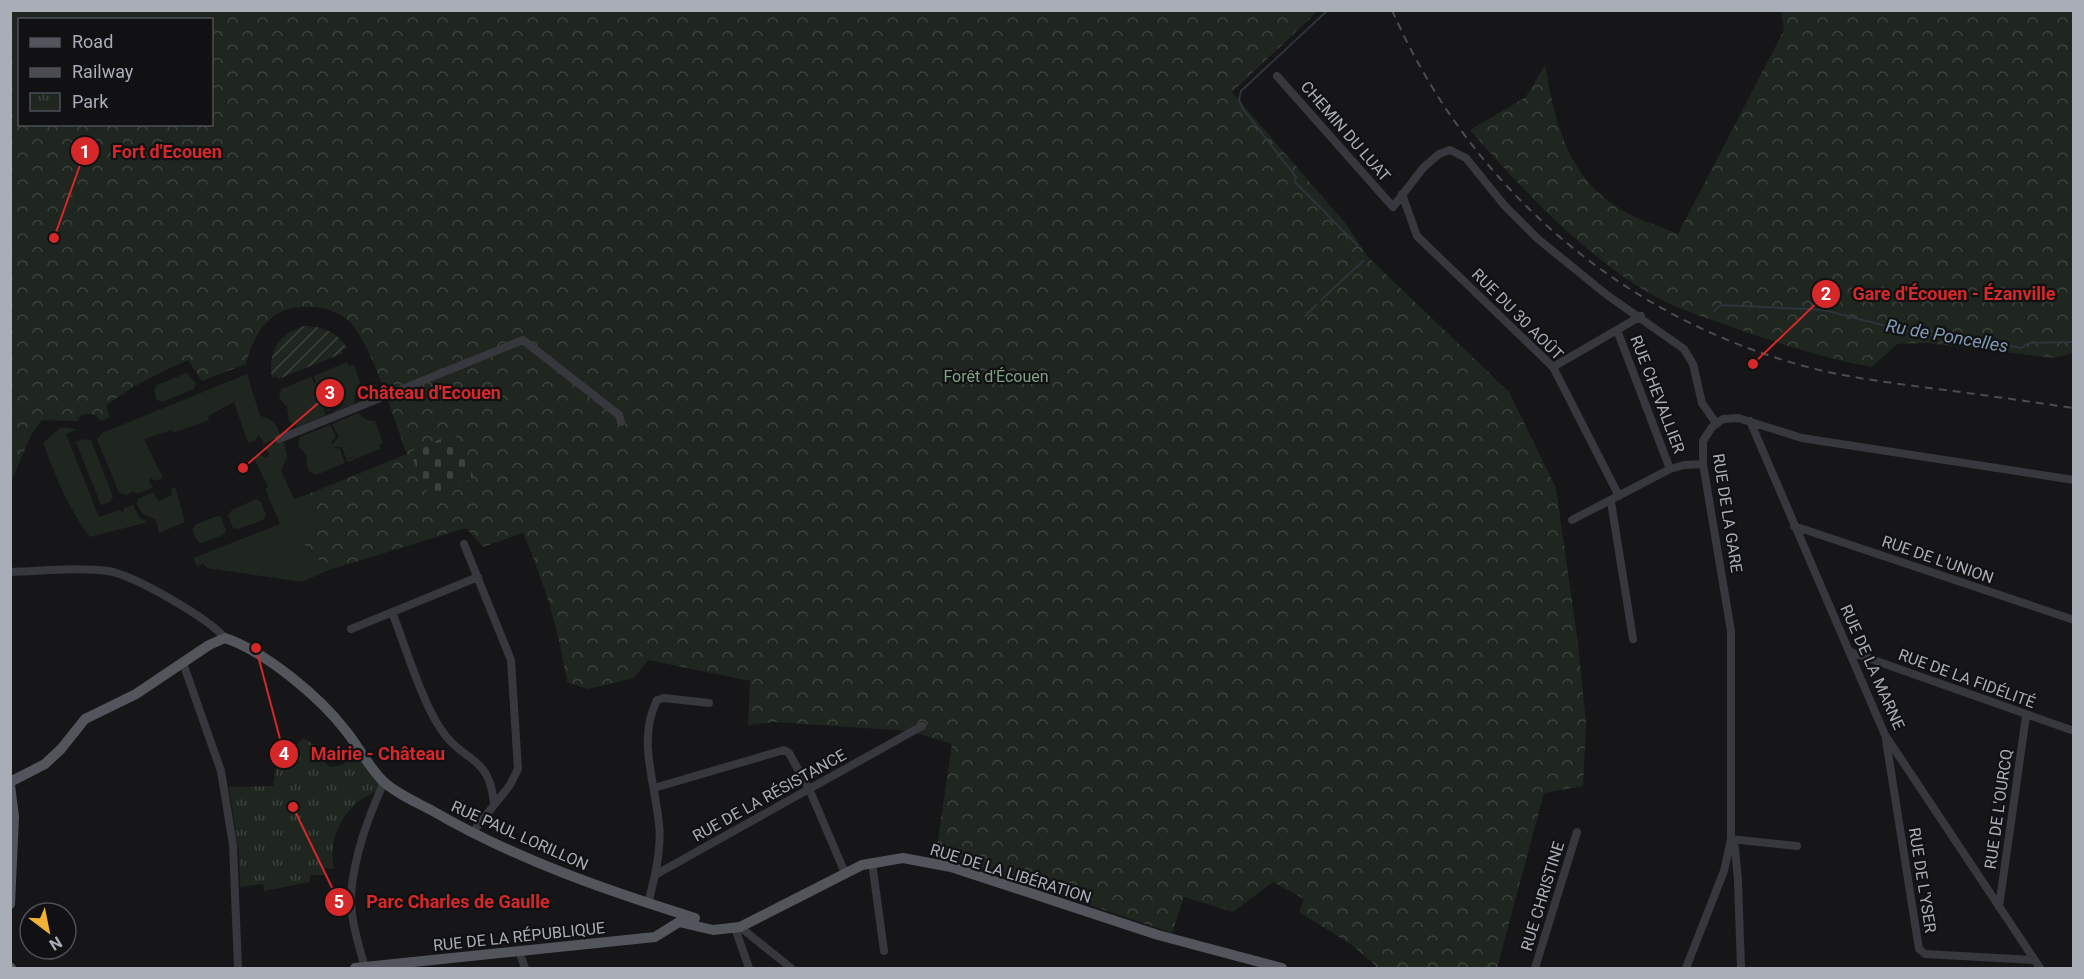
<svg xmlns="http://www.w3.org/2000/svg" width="2084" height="979" viewBox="0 0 2084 979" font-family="Roboto,sans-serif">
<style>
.grass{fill:#1e261f}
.forest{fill:url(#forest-crowns);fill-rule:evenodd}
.cemetery{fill:url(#cemetery-stones)}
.park{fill:url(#park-tufts)}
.garden{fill:url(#garden-furrows)}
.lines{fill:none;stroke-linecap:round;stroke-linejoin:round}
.stream{stroke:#2c353c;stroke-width:2}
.minor{stroke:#37383d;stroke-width:8}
.major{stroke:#53555c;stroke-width:10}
.rail{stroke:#4a4c52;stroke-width:2;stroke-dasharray:8 6;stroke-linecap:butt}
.labels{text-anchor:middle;stroke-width:4.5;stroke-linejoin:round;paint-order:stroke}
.street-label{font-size:16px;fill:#a8adb8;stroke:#111113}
.park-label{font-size:16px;fill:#7fa381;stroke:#111113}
.water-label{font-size:18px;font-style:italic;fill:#7f9bb3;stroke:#111113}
.leader{fill:none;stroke:#d62828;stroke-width:2}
.callout-dot{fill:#d62828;stroke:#111113;stroke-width:2}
.mark-label{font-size:18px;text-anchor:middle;font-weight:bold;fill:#fff}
.callout-label{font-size:18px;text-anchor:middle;font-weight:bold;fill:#d62828;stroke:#111113;stroke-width:4.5;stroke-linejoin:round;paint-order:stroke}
</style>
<defs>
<pattern id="forest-crowns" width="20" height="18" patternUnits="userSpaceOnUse" patternTransform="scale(1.5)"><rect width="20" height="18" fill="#1e261f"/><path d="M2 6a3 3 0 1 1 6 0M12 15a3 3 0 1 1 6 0" fill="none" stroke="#3c433d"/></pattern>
<pattern id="cemetery-stones" width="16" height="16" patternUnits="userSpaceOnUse" patternTransform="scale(1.5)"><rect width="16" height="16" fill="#1e261f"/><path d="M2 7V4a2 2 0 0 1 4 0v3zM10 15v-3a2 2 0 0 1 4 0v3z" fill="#3c433d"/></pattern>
<pattern id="park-tufts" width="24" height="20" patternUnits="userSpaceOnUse" patternTransform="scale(1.5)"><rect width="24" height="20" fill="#1e261f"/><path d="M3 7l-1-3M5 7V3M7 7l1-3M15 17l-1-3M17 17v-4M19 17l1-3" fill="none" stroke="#3c433d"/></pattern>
<pattern id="garden-furrows" width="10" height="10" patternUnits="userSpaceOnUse" patternTransform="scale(1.5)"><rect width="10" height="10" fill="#1e261f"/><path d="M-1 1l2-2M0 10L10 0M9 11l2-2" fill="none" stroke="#3c433d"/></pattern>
</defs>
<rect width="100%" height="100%" fill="#161618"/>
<path class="grass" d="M347 362 349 366 354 365 362 387 355 395 354 404 330 413 348 403 327 411 323 400 328 392 344 385 327 392 323 389H318L314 393 322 389 326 391 325 397 314 399 321 401 326 415 297 427 289 422 287 407 279 398 281 389 311 377 316 385 314 376Z
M187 373 196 384 194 389 162 402 157 400 154 391 157 385Z
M247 374 260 416C271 418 276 423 280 434L278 438 263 444 262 439 258 435 255 441 248 443 234 402 208 416 209 420 173 433 172 430 144 439 163 478 156 481 150 478 149 482 153 487 137 494 134 491 127 495 119 493 97 439 102 433Z
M358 413 367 420 375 421 383 443 379 445 380 449 348 462 346 460 360 454 346 459 342 447H333L340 449 345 463 316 475C304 471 308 463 306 455L298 446 300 437 330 425 336 437 331 443 332 444 339 437 332 424Z
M61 427 77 429 66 434 99 517 119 510 123 512 124 508 133 505 140 518 148 522 90 537C68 509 56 477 43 443Z
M84 439 91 440 113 497 110 502 101 505 76 442Z
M279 441 284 443 287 458 281 470 294 499 306 495 320 521 304 544 329 570 302 582 207 568 202 563 198 568 193 558 280 524 265 489 268 487 254 458 261 455 266 458 269 454 264 448Z
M175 487 185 522 159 533 156 520 143 514 136 503 139 498 155 492V496L159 501 172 495 171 489Z
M256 499 261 502 266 515 263 520 238 529 233 528 228 515 232 510Z
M217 516 221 517 226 531 223 535 202 543 198 542 192 530 195 525Z"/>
<path class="forest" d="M11 11H1318L1232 92 1346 224 1368 257 1509 392 1556 488 1578 643 1586 723 1583 786 1544 793 1497 968H1375L1376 966 1352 945 1299 912 1304 899 1273 882 1233 912 1184 897 1172 933 936 853 952 744 910 731 774 722 748 725 750 681 648 660 634 678 588 689 567 682C557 624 546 587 523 533L483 547 466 528 329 570 304 544 320 521 306 495 407 454C395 423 370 335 345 318 330 307 311 305 293 308 265 313 252 340 246 364L202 381 188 360C159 373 131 386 106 406L110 417 101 421C96 414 89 412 81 415L77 421 42 420 32 433 11 482ZM20 20H212V124H20Z
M1781 11H2073V353L2054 358 1927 343 1897 344 1872 367C1824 358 1778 344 1732 327 1699 316 1666 305 1636 285 1572 243 1520 187 1470 130L1526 97 1545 65C1555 119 1564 168 1611 203 1629 217 1657 225 1678 234L1784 30Z"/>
<path class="cemetery" d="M455 433 474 478 429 497 410 452Z"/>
<path class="park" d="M303 738 316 746 317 755 330 767 342 765 357 753 379 776 381 790C347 800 327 834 334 869L325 868 324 875H310V882L264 891 263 884 240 887 239 853 229 787 273 786C278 747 281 762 303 738Z"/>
<path class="garden" d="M304 326C323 326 337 332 347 348L342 350 343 353 278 379 277 376 272 378C268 352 278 334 304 326Z"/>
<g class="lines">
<path class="stream" d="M1328 10 1241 91 1239 100 1243 109 1296 177 1295 182 1357 245
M1321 300 1363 261
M1714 311 1721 305 1824 310 1898 329 1927 335 1961 337 2021 348 2029 343 2074 342
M1305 316 1316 305"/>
<path class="minor" d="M1277 76 1393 207 1423 168 1439 154 1450 150 1466 158 1504 205 1538 239 1607 295 1684 349 1693 364 1702 403 1716 423
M1402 194 1417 236 1553 367 1619 496
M1617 330 1670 469
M1553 367 1641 316
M1750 421 1885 735 2040 968
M279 439 523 340 619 415 621 422
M1611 502 1633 639
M1572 520 1670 469 1684 465 1703 464
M1794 526 2074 620
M464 544 511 660 518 769 510 785 472 833
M10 572C43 571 76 567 108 571 134 575 208 618 225 638
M392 612C405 645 421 699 440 728 462 763 489 753 494 803
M351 629 478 577
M1851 652 2074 731
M183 663 221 771 233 845 238 968
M1886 740 1919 949 1925 954 2034 960
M654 788 784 750 789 753 810 791 845 873
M1731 839 1735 848 1738 881 1741 968
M1731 839 1797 846
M872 862 884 951
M655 875C658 860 661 840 659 824 655 781 637 740 657 700L664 698 709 703
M648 904 655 875 922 726
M1999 907 2026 716
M740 927 791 968
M735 928 749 968
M519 951 525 968
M365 968C359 945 350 919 351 895 354 855 368 818 384 782
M1535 968 1577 832
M1686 968 1724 871 1731 839V631L1703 464V441L1712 427 1723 419 1738 418 1802 438 2074 480"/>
<path class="major" d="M10 782 45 764 61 749 85 719 136 694 209 645 225 638C266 652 320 697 346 731 359 747 369 768 384 782 397 794 416 802 431 810 513 858 605 890 695 918
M10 785 14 817 10 904
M10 967 11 968
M355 968 655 937 679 922 713 930 740 927 862 865 903 858 951 867 1158 935 1282 968"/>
<path class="rail" d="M1392 10C1468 184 1617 314 1800 365 1842 377 1886 382 1929 388 1977 394 2025 401 2074 408"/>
</g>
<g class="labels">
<g class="street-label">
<text transform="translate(1346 131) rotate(49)" y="6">CHEMIN DU LUAT</text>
<text transform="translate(1518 314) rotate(45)" y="6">RUE DU 30 AOÛT</text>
<text transform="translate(1658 394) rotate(69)" y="6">RUE CHEVALLIER</text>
<text transform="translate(1728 513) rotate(81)" y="6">RUE DE LA GARE</text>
<text transform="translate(1938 559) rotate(19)" y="6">RUE DE L'UNION</text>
<text transform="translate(1873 667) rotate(66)" y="6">RUE DE LA MARNE</text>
<text transform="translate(1967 678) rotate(20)" y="6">RUE DE LA FIDÉLITÉ</text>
<text transform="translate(769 795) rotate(-29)" y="6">RUE DE LA RÉSISTANCE</text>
<text transform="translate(1998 809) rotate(-82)" y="6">RUE DE L'OURCQ</text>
<text transform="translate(520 835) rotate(24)" y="6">RUE PAUL LORILLON</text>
<text transform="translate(1011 873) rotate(17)" y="6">RUE DE LA LIBÉRATION</text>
<text transform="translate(1923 880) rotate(81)" y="6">RUE DE L'YSER</text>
<text transform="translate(1542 896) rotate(-73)" y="6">RUE CHRISTINE</text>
<text transform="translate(519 936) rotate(-6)" y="6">RUE DE LA RÉPUBLIQUE</text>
</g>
<g class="park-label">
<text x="996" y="382">Forêt d'Écouen</text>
</g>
<g class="water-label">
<text transform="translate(1947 336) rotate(10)" y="6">Ru de Poncelles</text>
</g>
</g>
<path class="leader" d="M54 238L85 151M1753 364L1826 294M243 468L330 393M256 648L284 754M293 807L339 902"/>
<g class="callout-dot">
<circle cx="54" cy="238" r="6"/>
<circle cx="1753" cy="364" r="6"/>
<circle cx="243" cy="468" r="6"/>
<circle cx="256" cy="648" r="6"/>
<circle cx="293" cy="807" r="6"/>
<circle cx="85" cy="151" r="15"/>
<circle cx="1826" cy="294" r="15"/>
<circle cx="330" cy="393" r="15"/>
<circle cx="284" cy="754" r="15"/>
<circle cx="339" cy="902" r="15"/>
</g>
<g class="mark-label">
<text x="85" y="158">1</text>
<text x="1826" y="300">2</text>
<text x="330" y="399">3</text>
<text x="284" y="760">4</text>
<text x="339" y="908">5</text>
</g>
<g class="callout-label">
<text x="167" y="158">Fort d'Ecouen</text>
<text x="1954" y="300">Gare d'Écouen - Ézanville</text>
<text x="429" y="399">Château d'Ecouen</text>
<text x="378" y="760">Mairie - Château</text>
<text x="458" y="908">Parc Charles de Gaulle</text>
</g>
<rect width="2084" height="979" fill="none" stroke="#a8adb8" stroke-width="24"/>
<rect x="18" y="18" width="195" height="108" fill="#111113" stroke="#4d4f55" stroke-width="1.5"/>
<rect x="30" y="38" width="30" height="9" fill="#53555c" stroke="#4d4f55" stroke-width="1.5"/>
<text x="72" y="48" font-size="18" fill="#a8adb8">Road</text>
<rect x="30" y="68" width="30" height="9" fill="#4a4c52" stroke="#4d4f55" stroke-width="1.5"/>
<text x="72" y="78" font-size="18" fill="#a8adb8">Railway</text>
<rect x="30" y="93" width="30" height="18" fill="url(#park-tufts)" stroke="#4d4f55" stroke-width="1.5"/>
<text x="72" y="108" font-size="18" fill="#a8adb8">Park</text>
<g transform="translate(48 931) rotate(148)"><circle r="28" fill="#111113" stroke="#4d4f55" stroke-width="1.5"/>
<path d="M0-4.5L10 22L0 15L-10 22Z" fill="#f2b134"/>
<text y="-9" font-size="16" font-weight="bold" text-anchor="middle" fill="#a8adb8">N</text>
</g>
</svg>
